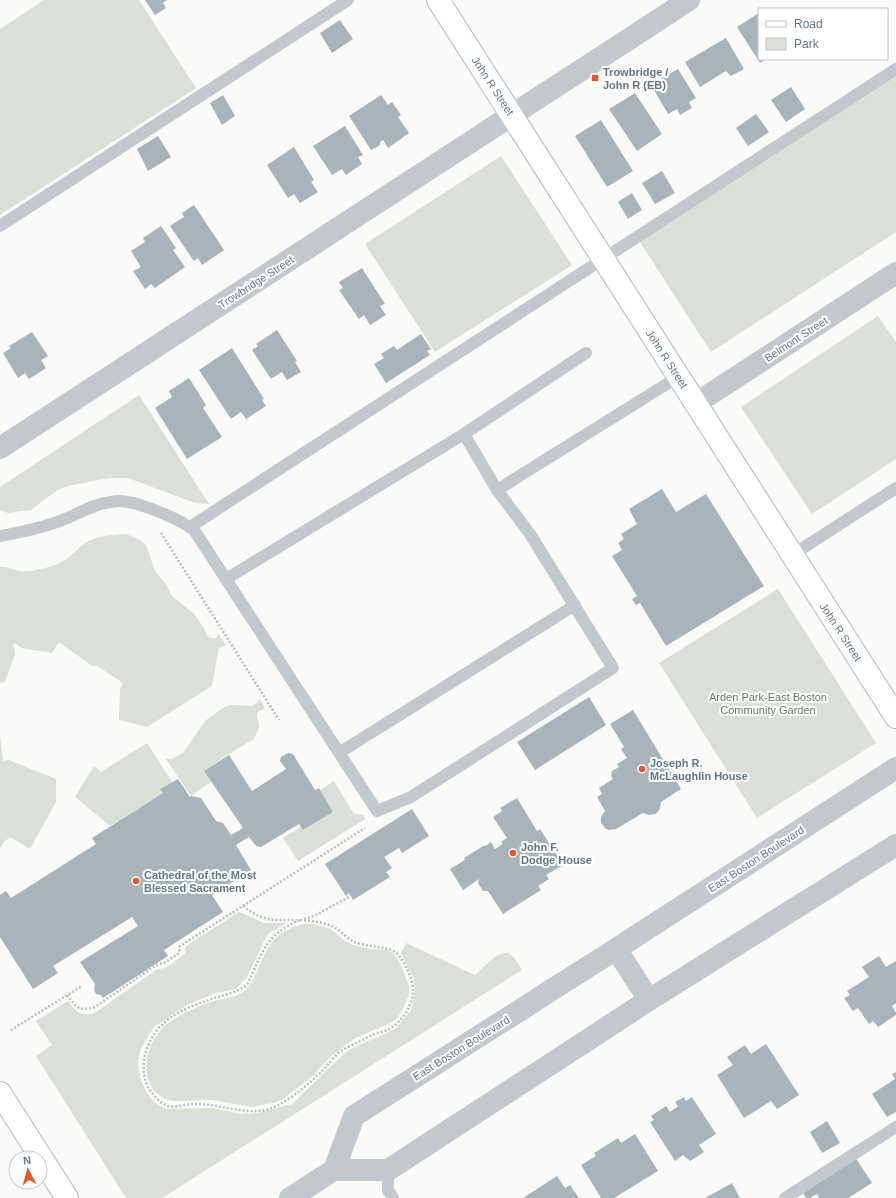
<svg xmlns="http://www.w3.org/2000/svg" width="896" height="1198" viewBox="0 0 896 1198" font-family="Helvetica,sans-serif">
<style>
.green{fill:#dadfd7}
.building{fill:#aab3b9}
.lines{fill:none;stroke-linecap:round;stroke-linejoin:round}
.secondary-casing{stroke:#b3babf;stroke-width:24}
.primary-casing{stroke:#b5babe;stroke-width:24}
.path{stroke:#bbbfc2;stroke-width:2.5;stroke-dasharray:2 2;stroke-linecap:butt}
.lane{stroke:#c3c8cc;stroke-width:12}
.street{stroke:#c3c8cc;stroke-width:22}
.secondary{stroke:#fff;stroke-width:22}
.primary{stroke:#fff;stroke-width:22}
.poi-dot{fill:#e4572e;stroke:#fff;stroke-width:1.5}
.labels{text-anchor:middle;stroke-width:4;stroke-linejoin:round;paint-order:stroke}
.poi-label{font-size:11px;font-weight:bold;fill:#657683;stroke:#fff;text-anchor:start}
.street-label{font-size:11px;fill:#657683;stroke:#fff}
.park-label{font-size:11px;fill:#687a64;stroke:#fff}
</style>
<rect width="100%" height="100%" fill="#fafaf8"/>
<path class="green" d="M44 0H139L196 88 0 215V29Z
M896 76V232L711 352 640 242Z
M501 156 572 265 435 352 365 244Z
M878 316 896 342V459L812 514 741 407Z
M139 395 209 504 195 503 128 478H109L68 486 56 491 31 510 8 513 0 510V487Z
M126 534 140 540 146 545 155 571 166 584 172 596 194 614 204 628 207 636 211 638H216L218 634 226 645 219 648 212 686 147 727 119 720 120 689 123 683 97 666H92L59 642 52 653 21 648 15 643 13 644 15 654 5 682 0 683V567C6 566 12 569 18 571 28 573 54 567 63 561 72 557 78 547 87 542 98 535 113 535 126 534Z
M778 589 876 743 757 818 659 663Z
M260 699 265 709 259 711 257 714 259 727 254 739 227 755 204 771 211 782 191 796 166 759H172L183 753 205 721 224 707 231 705 251 706 257 703Z
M0 735 3 761 9 760 56 779V802L30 849 10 837 4 842 0 848Z
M147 743 172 782 160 789 163 793 110 826 75 797 94 766 101 772Z
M334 781 354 814 363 815 365 819 298 861 283 838 301 827 303 830 333 812 320 790Z
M239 912 264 923H288L270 932 265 939 247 977 236 989 216 993 187 1005 154 1027 141 1048 138 1061 140 1078 146 1092 155 1103 166 1109 213 1108 241 1114 258 1113 292 1104 346 1052 361 1044 385 1034 396 1028 403 1020 411 1010 415 991 414 979 401 953 406 943 475 975C482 969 501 946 511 955 515 958 519 965 522 970L162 1198H126L36 1056 52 1045 36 1021 68 1001C76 1011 79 1016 93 1014L156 970 167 967 185 954 186 946Z
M304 924H313L331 929 345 941 351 944 369 949 387 950 393 953 401 965 409 987V995L401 1013 395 1020 386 1025 355 1038 328 1059 313 1076 283 1099 273 1103 252 1107 212 1100 173 1101C164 1100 153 1093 150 1084 142 1066 148 1044 161 1030 172 1017 197 1006 214 1001 224 998 236 998 245 990 254 982 256 972 261 962 270 940 281 929 304 924Z"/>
<path class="building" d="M145 0H167L163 3 166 8 155 15Z
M759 13V59H766L760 63 737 27Z
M340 20 353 39 332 53 320 33Z
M726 38 744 69 731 76 726 71 700 87 685 62Z
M678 69 696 98 689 102 692 108 680 115 677 109 668 114 651 85Z
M791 87 805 109 786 122 771 100Z
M635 93 662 134 637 151 609 109Z
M223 95 235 116 222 125 210 103Z
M381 95 388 105 392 102 401 115 398 117 409 133 388 148 383 140 380 142V145L371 150 349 116Z
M756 114 769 132 748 146 736 128Z
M601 120 633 171 607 187 575 136Z
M345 126 363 155 358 157 362 164 346 175 342 169 332 175 313 146Z
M158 136 171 157 148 171 137 149Z
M294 147 314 180 311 182 318 192 300 203 294 194 288 198 267 165Z
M662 171 675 193 655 204 642 183Z
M632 193 642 210 628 219 618 202Z
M194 205 224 250 202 265 198 258 194 261 170 226 184 217 182 213Z
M161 226 176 248 173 250 185 267 155 288 151 284 145 289 133 271 141 267 131 251 145 242 143 238Z
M362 268 385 304 380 306 386 315 370 325 364 315 359 319 339 290 343 288 339 282Z
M277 330 297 361 295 362 301 372 287 380 282 372 271 379 252 350 258 346 256 344Z
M32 332 48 356 41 360 46 368 29 379 25 373 18 378 3 353 11 348 9 346Z
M421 334 431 349 427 351 430 355 386 383 374 364 384 358 381 354 394 346 397 350Z
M232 348 264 399 262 400 266 406 246 419 241 412 231 419 199 370Z
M189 378 206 405 203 408 222 437 187 459 155 408 172 397 169 391Z
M662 489 676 512 706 494 764 586 666 646 640 603 636 605 632 599 637 596 612 556 622 550 618 543 624 539 621 534 637 524 629 509Z
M589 697 606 725 535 770 517 742Z
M633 710 681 789 661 802 660 809 656 814 649 815 643 813 616 829 609 830 606 829 601 823V817L605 811 597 797 602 794 599 788 613 779 611 776 612 771 619 767 617 764 627 758 621 749 624 747 610 724Z
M288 753 293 754 315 790 319 788 333 812 303 830 299 824 261 847 256 846 249 837 236 845 251 870 212 895 223 912 164 950 168 956 103 998 101 995 96 994 94 990 95 984 80 962 138 926 132 917 53 966 58 973 33 989 0 937V895L6 891 11 898 96 844 92 838 163 793 160 789 178 779 190 797 191 796 201 798 216 821 223 823 231 835 243 828 204 771 229 755 252 791 286 769 280 761 281 757Z
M517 798 537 831 540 829 563 865 546 875 549 879 538 886 541 890 503 914 488 891H483L478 883 479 879 463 890 450 869 465 860 464 858 485 845 486 846 491 842 495 849 503 844 501 842 507 838 493 817 502 811 500 808Z
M412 809 429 836 402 853 399 848 384 857 392 868 386 872 390 877 353 900 349 893 346 896 325 864Z
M879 956 886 967 896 961V1003L892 1006 896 1013V1015L878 1027 873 1021 869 1024 858 1008 853 1011 844 998 850 995 847 991 869 977 862 967Z
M766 1044 799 1095 777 1109 771 1101 744 1118 717 1075 733 1065 727 1057 745 1045 751 1054Z
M896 1072V1112L887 1117 872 1094 895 1079 892 1074Z
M684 1097 686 1101 692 1097 716 1134 699 1145 704 1152 690 1161 683 1155 675 1161 650 1122 654 1120 651 1116 666 1106 670 1112 678 1106 675 1102Z
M827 1121 840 1143 822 1153 810 1132Z
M635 1134 658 1171 614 1198H601L581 1165 596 1156 594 1153 618 1138 621 1143Z
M855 1157 872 1183 848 1198H819L817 1194 810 1198H806L803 1193Z
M557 1176 565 1188 570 1185 579 1198H523Z
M732 1183 740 1198H705Z"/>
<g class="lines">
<defs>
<path id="secondary" d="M438 0 896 717"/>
<path id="primary" d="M0 1093 67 1198"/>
</defs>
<use href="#secondary" class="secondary-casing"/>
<use href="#primary" class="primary-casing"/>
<path class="path" d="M161 533 279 720
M243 906C264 922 272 920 297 920
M304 919 314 916 349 897
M300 920C307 920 327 923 334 927 341 931 347 938 354 942 359 944 367 945 372 946 383 949 393 947 400 957 407 966 414 982 413 993 412 1006 401 1023 389 1029 386 1031 381 1032 377 1033 366 1038 356 1043 346 1048 336 1053 330 1063 323 1070 309 1084 285 1105 266 1110 242 1115 218 1103 193 1104 186 1104 175 1108 168 1106 162 1104 157 1099 153 1094 136 1074 144 1042 162 1025 174 1013 193 1005 209 1000 222 995 236 993 247 985 263 953 264 935 300 920Z
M67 995C76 1007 79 1012 95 1007L156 965 166 962 179 953 180 946 365 828
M11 1030 82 986"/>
<path class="lane" d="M0 226 348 0
M464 434 586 353
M497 490 678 377
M190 527 896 69
M0 536C23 532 43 528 65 519 84 511 96 503 117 501 136 500 179 519 194 530L377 811 411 797 613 668 530 534 497 490 464 434 226 579
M792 555 896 488
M339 753 575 605
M388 1170V1190L393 1198
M785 1198 896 1127"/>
<path class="street" d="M695 404 896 273
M0 448 689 0
M616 949 649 1000
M334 1170 354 1116 616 949 896 768
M290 1198 334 1170H388L649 1000 896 845"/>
<use href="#secondary" class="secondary"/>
<use href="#primary" class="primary"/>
</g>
<g class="poi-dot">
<rect x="591" y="74" width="8" height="8" rx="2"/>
<circle cx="642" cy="769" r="4"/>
<circle cx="513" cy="853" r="4"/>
<circle cx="136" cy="881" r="4"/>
</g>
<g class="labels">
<g class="poi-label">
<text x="603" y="76">Trowbridge /<tspan x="603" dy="13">John R (EB)</tspan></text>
<text x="650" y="767">Joseph R.<tspan x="650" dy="13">McLaughlin House</tspan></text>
<text x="521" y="851">John F.<tspan x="521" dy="13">Dodge House</tspan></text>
<text x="144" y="879">Cathedral of the Most<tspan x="144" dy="13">Blessed Sacrament</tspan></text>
</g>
<g class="street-label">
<text transform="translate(493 86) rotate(57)" y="4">John R Street</text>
<text transform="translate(256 282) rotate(-33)" y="4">Trowbridge Street</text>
<text transform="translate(796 339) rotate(-33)" y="4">Belmont Street</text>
<text transform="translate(667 359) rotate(57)" y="4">John R Street</text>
<text transform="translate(841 632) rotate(57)" y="4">John R Street</text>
<text transform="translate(756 859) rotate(-33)" y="4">East Boston Boulevard</text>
<text transform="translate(461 1048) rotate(-32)" y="4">East Boston Boulevard</text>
</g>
<g class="park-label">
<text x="768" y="701">Arden Park-East Boston<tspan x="768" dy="13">Community Garden</tspan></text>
</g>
</g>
<rect x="758" y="8" width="130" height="52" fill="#ffffff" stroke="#c1c8cd"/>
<rect x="766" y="21" width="20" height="6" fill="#ffffff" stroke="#c1c8cd"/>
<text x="794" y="28" font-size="12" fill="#657683">Road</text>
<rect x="766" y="38" width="20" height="12" fill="#dadfd7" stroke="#c1c8cd"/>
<text x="794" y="48" font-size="12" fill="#657683">Park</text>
<g transform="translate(28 1170) rotate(354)"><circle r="19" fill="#ffffff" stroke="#c1c8cd"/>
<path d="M0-3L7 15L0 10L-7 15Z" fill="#e4572e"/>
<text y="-6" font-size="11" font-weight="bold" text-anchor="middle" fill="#657683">N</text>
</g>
</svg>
